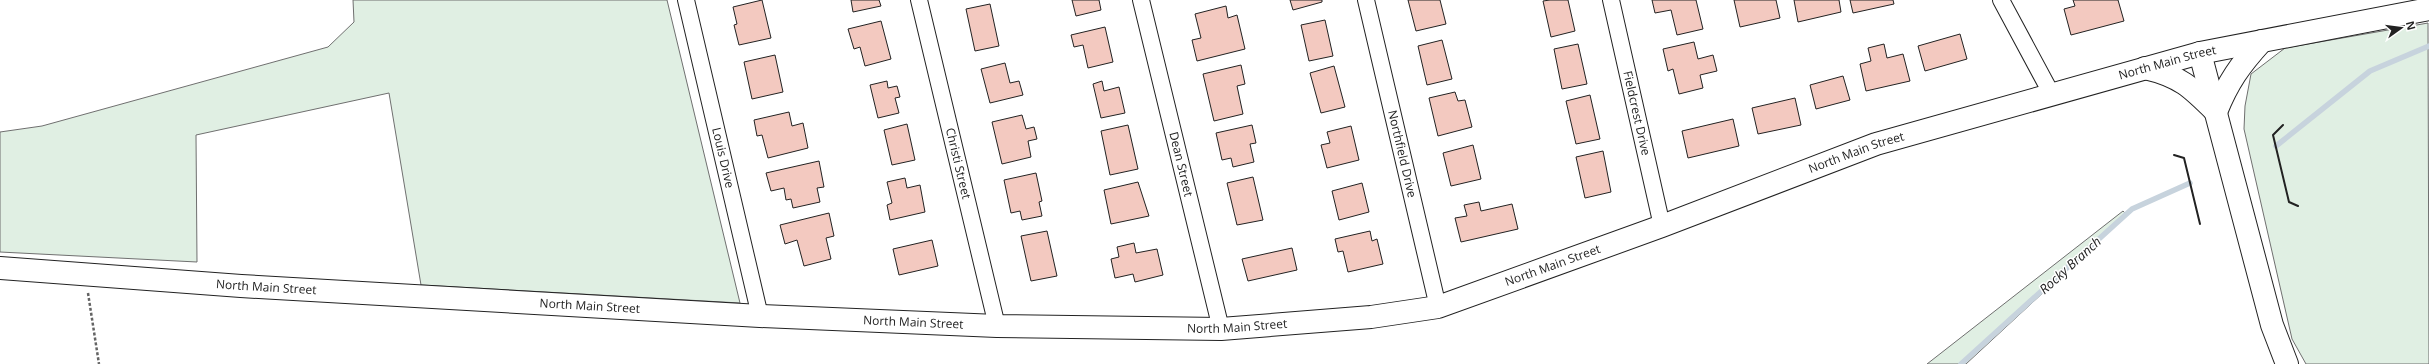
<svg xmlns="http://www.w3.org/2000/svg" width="2429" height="364" viewBox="0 0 2429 364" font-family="'Open Sans',sans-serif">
	<rect width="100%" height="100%" fill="#fff"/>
	<path fill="#e0efe3" stroke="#6f6f6f" d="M353 0H667L740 303 421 285 389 93 196 135 197 262 0 252V132L42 126 328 47 354 22Z
		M2428 23 2429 364H2306L2292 339 2244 129 2245 106 2251 74 2285 48Z
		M2123 211 2127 215 1966 364H1927Z"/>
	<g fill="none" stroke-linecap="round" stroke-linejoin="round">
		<path stroke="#c7d3dd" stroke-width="5.5" d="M2276 146 2370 71 2429 46
			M1961 364 2132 209 2190 183"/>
	</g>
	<path fill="#f3c9c0" stroke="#222" d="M762 0 771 38 739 45 734 25 737 24 733 7Z
		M851 0H879L881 6 853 12Z
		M1072 0H1099L1101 10 1076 16Z
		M1290 0H1322V2L1293 10Z
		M1408 0H1440L1446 24 1416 31Z
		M1550 0H1568L1575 31 1551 37 1543 1Z
		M1652 0H1696L1703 29 1677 35 1671 10 1655 13Z
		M1734 0H1776L1780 18 1740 27Z
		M1794 0H1839L1841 12 1798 22Z
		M1850 0H1893L1894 4 1853 13Z
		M2073 0H2118L2124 21 2071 35 2064 9 2075 6Z
		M990 4 999 46 975 51 966 9Z
		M1226 6 1228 18 1237 15 1245 49 1197 61 1192 40 1201 38 1195 14Z
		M1325 20 1333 56 1309 61 1301 25Z
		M881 21 891 59 865 66 860 47 854 49 848 29Z
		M1105 27 1113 62 1088 68 1083 45 1074 47 1071 35Z
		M1960 34 1967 59 1925 71 1918 46Z
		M1442 40 1452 79 1427 85 1418 46Z
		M1694 42 1698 59 1713 55 1717 71 1700 75 1703 88 1679 94 1673 69 1668 71 1663 49Z
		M1578 44 1587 84 1562 89 1554 49Z
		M1884 44 1887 58 1903 54 1910 81 1866 91 1860 64 1871 61 1868 48Z
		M775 55 783 92 752 99 744 62Z
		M1005 63 1010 83 1019 81 1023 95 990 103 981 69Z
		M1241 65 1245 84 1237 86 1243 114 1214 121 1203 74Z
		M1334 66 1345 107 1321 113 1310 73Z
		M1843 76 1850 100 1816 109 1810 85Z
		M887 81 888 88 897 86 900 97 895 98 899 113 878 118 870 85Z
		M1102 81 1104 91 1119 87 1125 113 1101 118 1093 84Z
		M1455 92 1458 101 1465 100 1472 127 1438 136 1429 98Z
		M1590 95 1600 139 1576 144 1566 101Z
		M1795 98 1801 125 1758 134 1752 108Z
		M789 112 792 126 803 123 808 148 768 158 762 135 757 136 754 120Z
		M1022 115 1026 129 1034 127 1037 139 1028 141 1031 157 1002 164 992 122Z
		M1733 119 1739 146 1688 158 1682 131Z
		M907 124 915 160 892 165 884 130Z
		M1128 125 1138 169 1110 175 1101 131Z
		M1252 125 1256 143 1250 144 1254 162 1233 167 1231 158 1222 160 1216 133Z
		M1351 126 1359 160 1327 168 1321 145 1330 143 1327 132Z
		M1473 145 1481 179 1451 186 1443 153Z
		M1603 151 1611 192 1585 198 1576 157Z
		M819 161 824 187 817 188 820 202 793 208 791 199 786 200 784 188 771 191 766 173Z
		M1036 173 1042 201 1039 202 1042 216 1022 220 1020 211 1011 213 1004 180Z
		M1253 177 1263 220 1237 225 1227 183Z
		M905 178 907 188 920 185 925 212 890 220 887 205 892 203 887 182Z
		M1138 182 1149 216 1111 224 1104 190Z
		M1362 183 1369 212 1339 220 1332 191Z
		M1479 202 1481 211 1512 204 1518 229 1461 242 1455 218 1467 216 1464 205Z
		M829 213 834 236 826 238 831 259 804 266 797 240 785 244 780 225Z
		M1047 231 1057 276 1031 281 1021 236Z
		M1370 231 1372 241 1377 239 1383 264 1348 272 1343 251 1338 252 1335 239Z
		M932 240 938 266 899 275 893 249Z
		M1134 243 1136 253 1157 249 1163 275 1135 282 1133 274 1115 278 1111 259 1119 257 1117 247Z
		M1292 248 1297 270 1248 281 1242 259Z"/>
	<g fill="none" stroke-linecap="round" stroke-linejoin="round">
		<defs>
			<g id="street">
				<path id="s1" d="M686 0 760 316"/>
				<path id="s2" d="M919 0 997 326"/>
				<path id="s3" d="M1141 0 1221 329"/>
				<path id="s4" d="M1366 0 1438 307"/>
				<path id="s5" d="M1611 0 1662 226"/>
				<path d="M2001 0 2051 93"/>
			</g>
			<g id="secondary">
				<path d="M2200 53 2272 325 2287 364"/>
				<path d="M2145 68C2180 76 2191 87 2216 112 2228 82 2240 65 2262 41"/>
				<path id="s6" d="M0 268 241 286 760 316 997 326 1221 329 1371 317 1438 307 1662 226 1876 144 2200 53 2429 9"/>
			</g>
		</defs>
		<use href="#street" stroke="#222" stroke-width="18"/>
		<use href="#secondary" stroke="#222" stroke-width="24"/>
		<path stroke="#646464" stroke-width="2.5" stroke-dasharray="3 2" stroke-linecap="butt" d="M88 293 99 364"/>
		<use href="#street" stroke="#fff" stroke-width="16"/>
		<use href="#secondary" stroke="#fff" stroke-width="22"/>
		<path stroke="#222" stroke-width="2" d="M2283 125 2273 135 2289 202 2298 206
			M2174 155 2184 158 2200 224"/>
	</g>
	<g text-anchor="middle" stroke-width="3" stroke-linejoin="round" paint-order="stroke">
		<g font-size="12" fill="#222" stroke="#fff">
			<text dy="4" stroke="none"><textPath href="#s6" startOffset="2211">North Main Street</textPath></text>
			<text dy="4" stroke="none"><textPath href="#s5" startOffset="116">Fieldcrest Drive</textPath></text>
			<text dy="4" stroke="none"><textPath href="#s4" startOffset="158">Northfield Drive</textPath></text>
			<text dy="4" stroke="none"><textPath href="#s6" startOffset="1887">North Main Street</textPath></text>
			<text dy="4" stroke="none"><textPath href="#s1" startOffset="162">Louis Drive</textPath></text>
			<text dy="4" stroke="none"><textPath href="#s2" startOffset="168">Christi Street</textPath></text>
			<text dy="4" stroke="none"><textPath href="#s3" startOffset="169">Dean Street</textPath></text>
			<text dy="4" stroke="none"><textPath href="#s6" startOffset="1563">North Main Street</textPath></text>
			<text dy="4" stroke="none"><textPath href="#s6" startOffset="267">North Main Street</textPath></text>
			<text dy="4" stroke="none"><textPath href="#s6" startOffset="591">North Main Street</textPath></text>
			<text dy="4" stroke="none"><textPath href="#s6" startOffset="915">North Main Street</textPath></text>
			<text dy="4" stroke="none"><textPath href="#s6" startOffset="1239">North Main Street</textPath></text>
		</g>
		<g font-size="13" font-style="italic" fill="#222" stroke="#fff">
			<text transform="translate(2070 265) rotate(-42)" y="5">Rocky Branch</text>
		</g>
	</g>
	<g transform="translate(2401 28) rotate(76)" stroke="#ffffff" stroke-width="3" paint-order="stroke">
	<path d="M0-3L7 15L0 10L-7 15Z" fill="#222222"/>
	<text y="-6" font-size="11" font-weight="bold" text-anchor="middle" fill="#222222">N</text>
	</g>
</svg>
